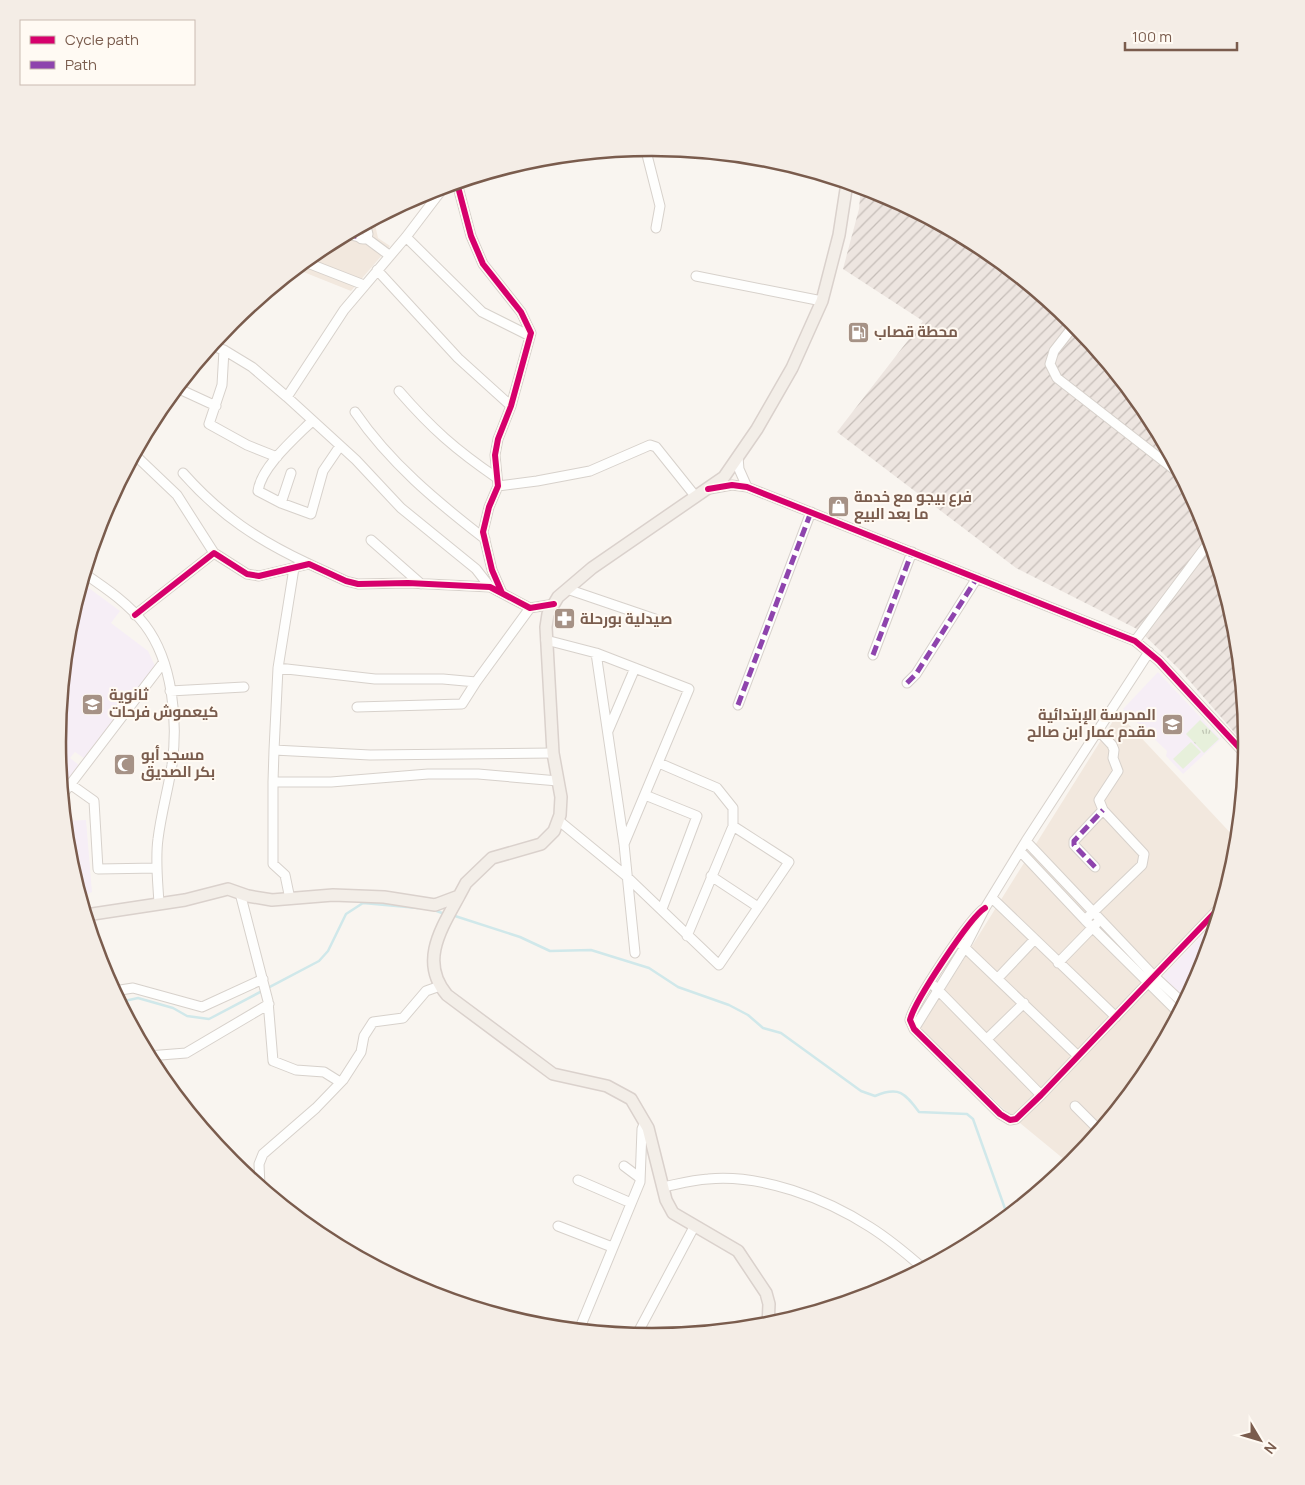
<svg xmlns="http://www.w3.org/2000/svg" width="1305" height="1485" viewBox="0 0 1305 1485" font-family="Manrope,Cairo,sans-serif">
	<defs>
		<pattern id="industrial-furrows" width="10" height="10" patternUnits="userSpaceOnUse" patternTransform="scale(1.25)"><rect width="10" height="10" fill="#ede5e0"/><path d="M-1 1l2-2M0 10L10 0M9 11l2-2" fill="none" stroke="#c5bdb8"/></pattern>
		<pattern id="grass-tufts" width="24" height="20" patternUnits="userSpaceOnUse" patternTransform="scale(1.25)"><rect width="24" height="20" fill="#e7f0db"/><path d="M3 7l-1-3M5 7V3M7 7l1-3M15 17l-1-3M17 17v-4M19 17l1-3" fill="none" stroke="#c0c6b4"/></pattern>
	</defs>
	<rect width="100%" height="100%" fill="#f9f5f0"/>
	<path fill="#f2e8de" d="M374 220 378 238 390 246 351 291 296 269 322 248Z
		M1118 713 1238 841 1236 859 1219 913 1147 989 1177 1017 1147 1073 1071 1165 1009 1114 920 1029Z"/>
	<path fill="url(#industrial-furrows)" d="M861 187 880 193 983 248 1073 322 1147 412 1202 515 1236 627 1247 747 1180 670 1139 630 1016 568 837 432 923 321 843 269 859 209Z"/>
	<path fill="#f6eef6" d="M82 583 120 611 111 623 148 651 155 666 84 758 75 752 70 758 79 765 62 787 58 742 69 626Z
		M1158 672 1221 739 1183 774 1166 756 1167 751 1123 709Z
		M86 820 92 892 81 897 69 858 65 821Z
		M1217 920 1202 970 1185 1002 1162 981 1164 975Z"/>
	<path fill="url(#grass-tufts)" d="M1200 720 1219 739 1204 753 1186 734Z"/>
	<path fill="#e7f0db" d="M1191 742 1201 752 1183 769 1173 759Z"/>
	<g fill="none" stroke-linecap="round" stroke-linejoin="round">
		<path stroke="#d0e8ea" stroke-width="2.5" d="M434 910 442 913
			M455 916 520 937 550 951 591 950 649 968 678 987 729 1005 748 1015 763 1028 781 1033 861 1091 875 1096C899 1086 905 1093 919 1112L967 1114 973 1119 1008 1217
			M120 1002 138 998 173 1008 187 1016 209 1019 319 961 328 951 346 914 363 903 418 908"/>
		<defs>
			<path id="minor" d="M646 151 660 206 656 228
				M603 152 684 151
				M457 183 471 236 483 264 521 312 531 333 511 406 498 439 495 455 498 486 489 507 483 532 492 570 502 593
				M358 234a5 5 0 1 1 10 0a5 5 0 1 1-10 0Z
				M347 234 359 237
				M406 237 482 312 530 336
				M366 238 389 255
				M305 262 364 285
				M377 270 458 358 511 406
				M696 276 822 301
				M1075 324 1054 351 1050 364 1057 378 1180 474
				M212 346 224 350 252 367 287 397 356 460 401 508 476 569 490 587
				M224 350 222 385 209 424 247 445 277 457
				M177 388 216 406
				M399 391C432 429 456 450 497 478
				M287 397 344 310 406 237 444 187
				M355 412C390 463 436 501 485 539
				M312 421C295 438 261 467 258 491L281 503 311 514 323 471 340 446
				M135 455 177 495 214 553
				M738 457 739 469 747 487
				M183 473C221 516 258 540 309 564
				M498 486 537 481 590 471 650 445 656 447 696 497
				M710 489 732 485 747 487 1135 641 1159 661 1246 755
				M281 503 291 473
				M371 540 421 584
				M85 574C107 589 129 604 145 625 173 662 178 721 172 765 168 790 161 814 158 839 155 860 158 883 159 904
				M567 589 655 619
				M135 615 214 553 247 574 259 576 309 564 346 581 358 584 408 583 490 587 530 608 554 604
				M546 640 596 653 689 689 624 844
				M1135 641 1210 541
				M596 653 624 844 635 953
				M873 655 912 552
				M278 668 375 679H443L476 682 530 608
				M907 683 916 674 977 578
				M170 691 244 687
				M738 705 811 512
				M357 707 462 704 476 682
				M608 731 635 668
				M274 750 278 668 294 568
				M659 763 717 788 733 808V826L687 936
				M273 782 274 750 370 755 553 753
				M70 784 94 801 98 869 157 868
				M63 794 163 663
				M645 795 697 816 662 909
				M558 820 625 875 719 965 789 862 733 826
				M1026 841 1154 976 1184 1004
				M1020 851 1085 920 1179 1013
				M1095 867 1074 845V841L1103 810
				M711 876 758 907
				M240 893 268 1001 273 1061 296 1070 324 1072 340 1082
				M992 898 1116 1017
				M290 899 285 875 273 864V782H331L428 774H478L558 781
				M985 908C970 917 914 1002 910 1020L914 1029 1000 1114 1010 1120 1016 1119 1041 1095 1222 905
				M1085 920 1142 865 1144 854 1103 810 1099 800 1118 771 1113 758 1114 750 1112 745 1099 731
				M961 944 1078 1056
				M1058 963 1096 924
				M998 978 1034 940
				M934 986 1041 1095
				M114 991 133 988 202 1007 263 979
				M914 1029 965 947 985 908 1026 841 1149 652
				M987 1039 1024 1003
				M148 1056 186 1053 269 1004
				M1075 1106 1100 1131
				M624 1166 640 1178
				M578 1180 631 1203
				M260 1186 259 1164 263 1154 316 1108 343 1080 361 1052 364 1036 373 1022 403 1018 426 991 440 986
				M663 1187C678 1184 692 1180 708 1179 762 1174 825 1198 870 1227 889 1239 907 1254 924 1269
				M558 1226 612 1247
				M579 1330 640 1182 642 1129 645 1122
				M636 1336 694 1227"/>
			<path id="major" d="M459 896C441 929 419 962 447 995L553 1074 607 1086 631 1099 648 1128 666 1200 673 1213 738 1251 766 1293 769 1304 768 1326
				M86 915 185 900 228 889 248 896 272 900 333 895 384 897 435 905 459 896 466 883 492 858 541 844 554 831 560 815 561 797 553 753 546 627 548 614 558 597 592 568 724 477 757 429 792 368 822 301 839 235 847 183
				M650 1337 674 1335"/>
		</defs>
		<use href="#minor" stroke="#d7d1cb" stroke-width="11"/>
		<use href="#major" stroke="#dad1cc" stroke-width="14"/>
		<use href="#minor" stroke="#fefefd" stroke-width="9"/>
		<use href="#major" stroke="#f3eee8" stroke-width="11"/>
		<path stroke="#8e44ad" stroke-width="5" stroke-dasharray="10 5" stroke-linecap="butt" d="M362 226 363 229
			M347 234 359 237
			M873 655 912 552
			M907 683 916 674 977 578
			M738 705 811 512
			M1095 867 1074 845V841L1103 810"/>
		<defs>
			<path id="cycleway" d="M457 183 471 236 483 264 521 312 531 333 511 406 498 439 495 455 498 486 489 507 483 532 492 570 502 593
				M708 489 732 485 747 487 1135 641 1159 661 1246 755
				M135 615 214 553 247 574 259 576 309 564 346 581 358 584 408 583 490 587 530 608 554 604
				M985 908C970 917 914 1002 910 1020L914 1029 1000 1114 1010 1120 1016 1119 1041 1095 1222 905"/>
		</defs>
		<use href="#cycleway" stroke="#fffaf3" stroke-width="9"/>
		<use href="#cycleway" stroke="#d6006c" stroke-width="6"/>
	</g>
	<defs>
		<symbol id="fuel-square" viewBox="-11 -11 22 22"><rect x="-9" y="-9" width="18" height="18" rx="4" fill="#a69286" stroke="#fffaf3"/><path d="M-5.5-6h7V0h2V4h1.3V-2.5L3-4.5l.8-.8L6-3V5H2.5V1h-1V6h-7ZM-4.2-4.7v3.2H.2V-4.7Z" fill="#fff"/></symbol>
		<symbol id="shop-square" viewBox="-11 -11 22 22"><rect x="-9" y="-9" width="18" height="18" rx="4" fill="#a69286" stroke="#fffaf3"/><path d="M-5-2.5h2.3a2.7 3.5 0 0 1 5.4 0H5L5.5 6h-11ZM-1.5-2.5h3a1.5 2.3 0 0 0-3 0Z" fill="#fff"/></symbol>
		<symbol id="pharmacy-square" viewBox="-11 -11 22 22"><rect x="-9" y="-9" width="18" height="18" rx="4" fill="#a69286" stroke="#fffaf3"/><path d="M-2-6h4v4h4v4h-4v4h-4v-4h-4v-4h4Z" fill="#fff"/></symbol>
		<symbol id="school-square" viewBox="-11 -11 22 22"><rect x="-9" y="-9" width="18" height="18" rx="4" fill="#a69286" stroke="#fffaf3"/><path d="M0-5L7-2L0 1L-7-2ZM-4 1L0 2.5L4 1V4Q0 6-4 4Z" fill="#fff"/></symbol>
		<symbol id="mosque-square" viewBox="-11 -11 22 22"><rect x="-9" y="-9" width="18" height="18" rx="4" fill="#a69286" stroke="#fffaf3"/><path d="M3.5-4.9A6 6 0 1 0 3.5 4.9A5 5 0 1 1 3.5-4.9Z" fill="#fff"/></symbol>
	</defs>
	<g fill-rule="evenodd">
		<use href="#fuel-square" x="846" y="320" width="25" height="25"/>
		<use href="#shop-square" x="826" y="494" width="25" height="25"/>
		<use href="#pharmacy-square" x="552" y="606" width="25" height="25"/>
		<use href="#school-square" x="80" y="692" width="25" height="25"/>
		<use href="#school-square" x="1160" y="712" width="25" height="25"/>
		<use href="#mosque-square" x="112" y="752" width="25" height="25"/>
	</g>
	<g text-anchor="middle" stroke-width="4" stroke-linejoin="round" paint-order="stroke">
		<g font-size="15" font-weight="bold" fill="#7a5c4d" stroke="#fffaf3" text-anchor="start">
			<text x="874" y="337">محطة قصاب</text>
			<text x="854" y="502">فرع بيجو مع خدمة<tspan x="854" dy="17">ما بعد البيع</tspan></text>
			<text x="580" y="624">صيدلية بورحلة</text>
			<text x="109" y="700">ثانوية<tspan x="109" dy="17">كيعموش فرحات</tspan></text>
			<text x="1156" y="720" text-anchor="end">المدرسة الإبتدائية<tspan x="1156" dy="17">مقدم عمار ابن صالح</tspan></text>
			<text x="141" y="760">مسجد أبو<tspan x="141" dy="17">بكر الصديق</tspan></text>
		</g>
	</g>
	<path d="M0 0H1305V1485H0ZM66 742a586 586 0 1 1 1172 0a586 586 0 1 1-1172 0Z" fill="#f4ede6" fill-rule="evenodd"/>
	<path fill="none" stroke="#7a5c4d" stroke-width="2.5" d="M66 742a586 586 0 1 1 1172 0a586 586 0 1 1-1172 0Z"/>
	<rect x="20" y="20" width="175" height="65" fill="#fffaf3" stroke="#cabbb1"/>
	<rect x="30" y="36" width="25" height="8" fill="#d6006c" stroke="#cabbb1"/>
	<text x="65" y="45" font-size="15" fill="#7a5c4d">Cycle path</text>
	<rect x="30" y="61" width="25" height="8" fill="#8e44ad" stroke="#cabbb1"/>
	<text x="65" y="70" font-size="15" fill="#7a5c4d">Path</text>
	<g transform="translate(1260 1440) rotate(128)" stroke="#fffaf3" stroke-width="4" paint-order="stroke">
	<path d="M0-4L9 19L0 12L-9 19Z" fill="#7a5c4d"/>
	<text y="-8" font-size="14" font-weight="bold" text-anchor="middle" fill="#7a5c4d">N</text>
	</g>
	<path d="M1125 42v8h112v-8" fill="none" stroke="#7a5c4d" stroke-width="2.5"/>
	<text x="1132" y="42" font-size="15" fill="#7a5c4d" stroke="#fffaf3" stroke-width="4" paint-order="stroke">100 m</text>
</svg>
